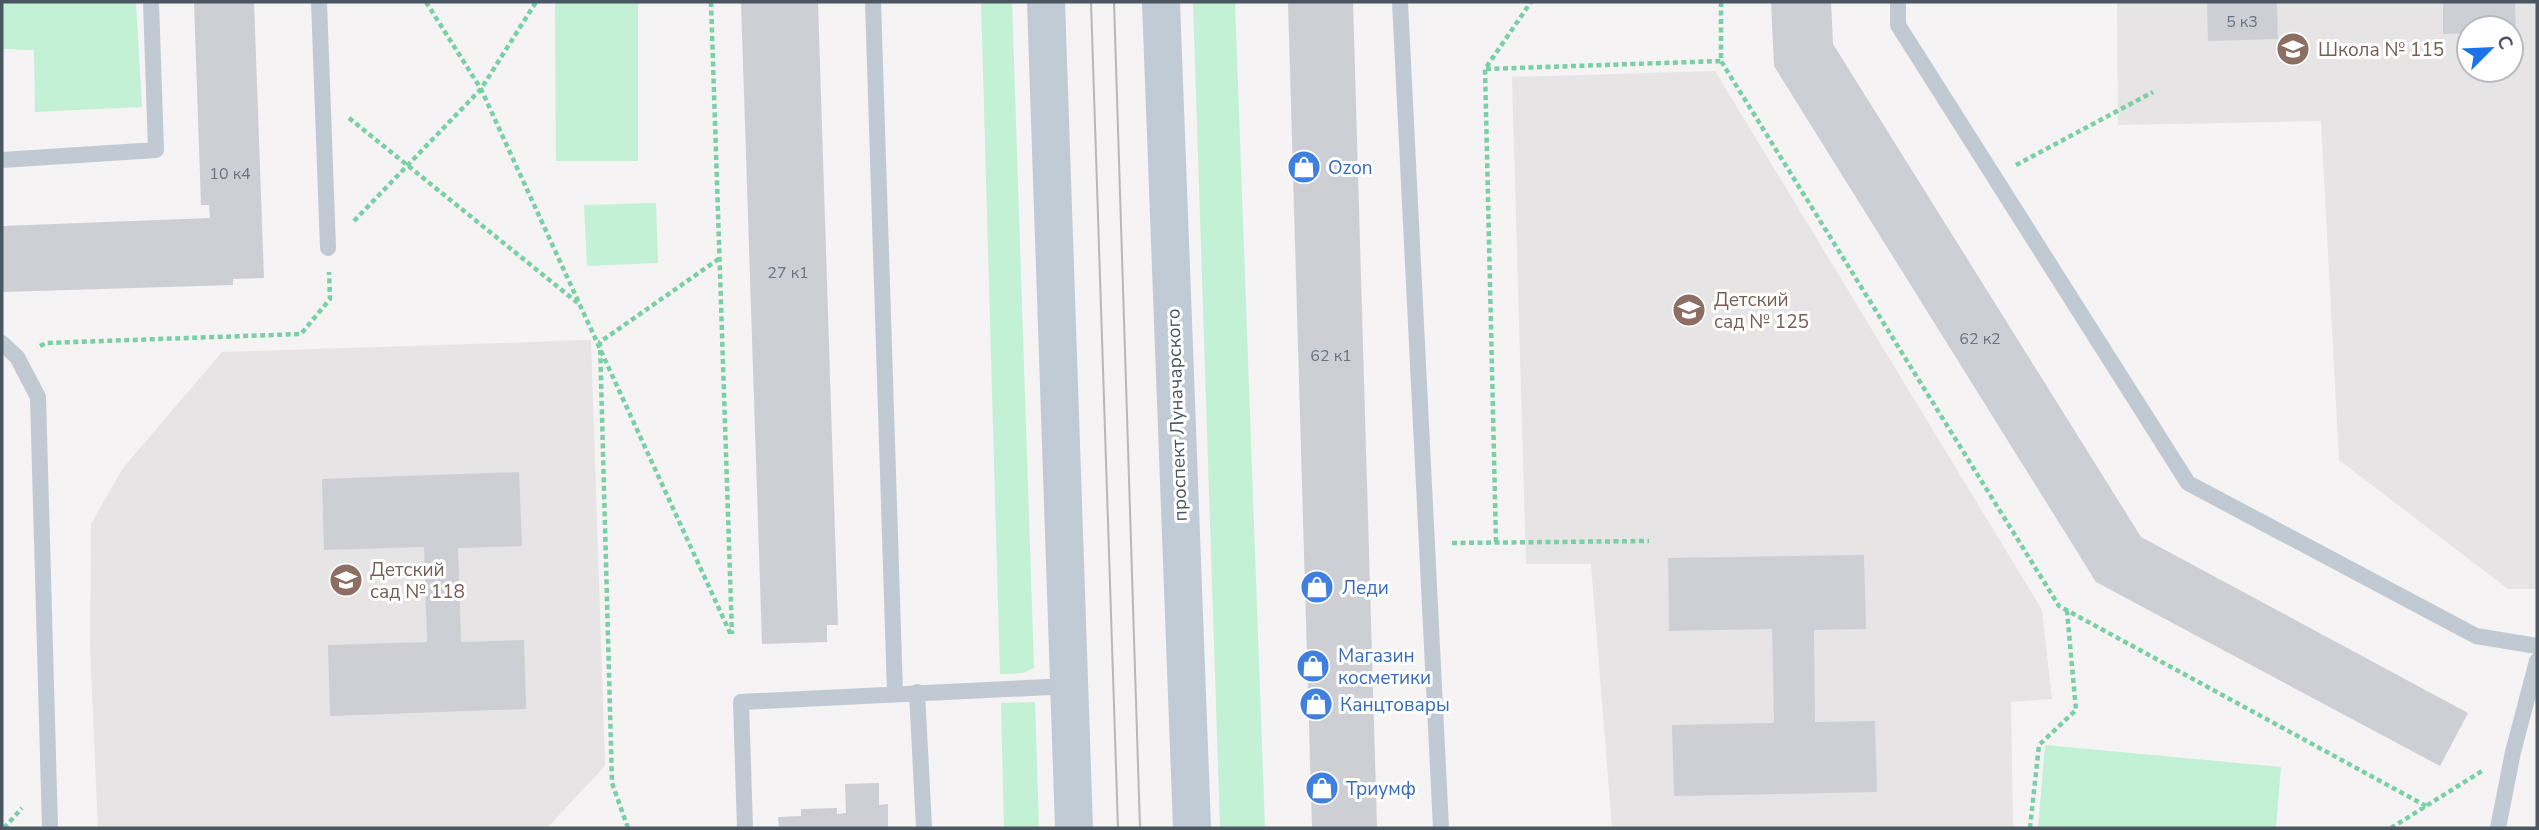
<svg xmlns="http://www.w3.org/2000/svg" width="2539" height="830" viewBox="0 0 2539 830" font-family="'Nunito Sans',sans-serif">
	<rect width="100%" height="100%" fill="#f5f3f3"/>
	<path fill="#e6e4e5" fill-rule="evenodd" d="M2117 2H2537V589H2508L2339 460 2321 121 2118 125ZM2469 28H2511V70H2469Z
		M1715 71 2042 610 2052 699 2011 702 2013 828H1612L1591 564H1526L1512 77Z
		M591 340 605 766 547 828H98L90 647 91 524 123 468 222 352Z"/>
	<path fill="#c3f1d5" d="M2 2H136L142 107 35 112 34 50 2 49Z
		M981 2H1012L1034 668 1023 673 1000 674Z
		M1193 2H1235L1265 828H1220Z
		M555 3H638V161H556Z
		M656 203 658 263 587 266 584 205Z
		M1035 702 1039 828H1004L1001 703Z
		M2045 745 2281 767 2276 828H2038Z"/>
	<path fill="#cdcfd5" d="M194 2H254L264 278 233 279V285L2 292V226L210 218 209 205H201Z
		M741 2H818L838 625H827V642L762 644Z
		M1288 2H1353L1377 828H1312Z
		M1771 2H1831L1833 44 2141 537 2468 713 2440 766 2096 582 1774 66Z
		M2207 2H2277L2278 39 2208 41Z
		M2443 2H2515L2516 32H2511V28H2469V33L2443 34Z
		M519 472 522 546 458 548 461 642 524 640 526 709 330 716 328 645 427 642 424 547 324 550 322 479Z
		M1864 555 1866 629 1814 630 1815 722 1875 721 1877 792 1674 796 1672 725 1774 723 1772 629 1669 631 1668 558Z
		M879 783V805L888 804V828H779L778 817 801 816V809L837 808V814L846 813 845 784Z"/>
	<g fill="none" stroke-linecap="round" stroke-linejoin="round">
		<path stroke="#7ad0a6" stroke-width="4.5" stroke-dasharray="5 3.5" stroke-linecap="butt" d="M426 2 481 89 732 637
			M711 2 732 634
			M1721 2V61L2059 606 2426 806
			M1486 69 1721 61
			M349 118 579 304
			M2016 165 2153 92
			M354 221 481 89 536 2
			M40 346 46 343 301 334 330 299 329 272
			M1496 542 1485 69 1531 2
			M1452 543 1649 541
			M4 828 22 808
			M628 828 612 783 600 342 720 258
			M2030 828 2039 745 2076 710 2067 611
			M2391 828 2482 771"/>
		<path stroke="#c1cad2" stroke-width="16" d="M319 2 328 248
			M873 2 895 693
			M1400 2 1441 828
			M1898 2V25L2188 483 2476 636 2537 646
			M2 160 156 150 151 2
			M2 343 17 357 38 397 50 828
			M917 692 924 828
			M745 828 741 702 1070 686
			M2498 828 2513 752 2537 661"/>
		<path stroke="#c1cbd6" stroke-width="38" d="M1046 2 1074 828
			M1161 2 1192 828"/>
		<path stroke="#b5b8bd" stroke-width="2" d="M1091 2 1118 828
			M1114 2 1140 828"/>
	</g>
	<defs>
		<symbol id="school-disc" viewBox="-11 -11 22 22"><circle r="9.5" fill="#8d6e63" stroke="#fff"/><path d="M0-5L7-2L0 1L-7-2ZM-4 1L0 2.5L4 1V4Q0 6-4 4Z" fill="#fff"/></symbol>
		<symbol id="shop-disc" viewBox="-11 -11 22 22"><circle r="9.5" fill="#3f7fe0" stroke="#fff"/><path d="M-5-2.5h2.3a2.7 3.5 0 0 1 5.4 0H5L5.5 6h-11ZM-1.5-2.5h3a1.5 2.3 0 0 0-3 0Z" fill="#fff"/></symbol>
	</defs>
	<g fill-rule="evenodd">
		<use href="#school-disc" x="2274" y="30" width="38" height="38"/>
		<use href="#shop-disc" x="1285" y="148" width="38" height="38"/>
		<use href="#school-disc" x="1670" y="291" width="38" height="38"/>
		<use href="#school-disc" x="327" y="561" width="38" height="38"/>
		<use href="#shop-disc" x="1298" y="568" width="38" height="38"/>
		<use href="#shop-disc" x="1294" y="647" width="38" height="38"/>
		<use href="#shop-disc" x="1297" y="685" width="38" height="38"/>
		<use href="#shop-disc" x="1303" y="769" width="38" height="38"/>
	</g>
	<g text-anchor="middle" stroke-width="6" stroke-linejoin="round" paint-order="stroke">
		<g font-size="16" fill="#6b747e">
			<text x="2242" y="27">5 к3</text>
			<text x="230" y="179">10 к4</text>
			<text x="788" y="278">27 к1</text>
			<text x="1980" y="344">62 к2</text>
			<text x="1331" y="361">62 к1</text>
		</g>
		<g font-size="19" fill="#785e54" stroke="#fff" text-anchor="start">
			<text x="2318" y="56">Школа № 115</text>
			<text x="1714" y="306">Детский<tspan x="1714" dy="22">сад № 125</tspan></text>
			<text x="370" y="576">Детский<tspan x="370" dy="22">сад № 118</tspan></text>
		</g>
		<g font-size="19" fill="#366cbe" stroke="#fff" text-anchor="start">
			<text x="1328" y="174">Ozon</text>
			<text x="1342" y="594">Леди</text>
			<text x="1338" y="662">Магазин<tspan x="1338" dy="22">косметики</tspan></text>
			<text x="1340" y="711">Канцтовары</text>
			<text x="1346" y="795">Триумф</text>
		</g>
		<g font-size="19" fill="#4a5661" stroke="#fff">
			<text transform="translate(1176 415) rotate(-92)" y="7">проспект Луначарского</text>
		</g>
	</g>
	<rect width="2539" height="830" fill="none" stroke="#4a5661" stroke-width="7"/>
	<g transform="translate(2490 49) rotate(66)"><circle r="33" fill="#ffffff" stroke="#b7bbc0" stroke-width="2"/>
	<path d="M0-5L12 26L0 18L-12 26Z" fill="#1a73e8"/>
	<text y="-10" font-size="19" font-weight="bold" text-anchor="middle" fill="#4a5661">С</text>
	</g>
</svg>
